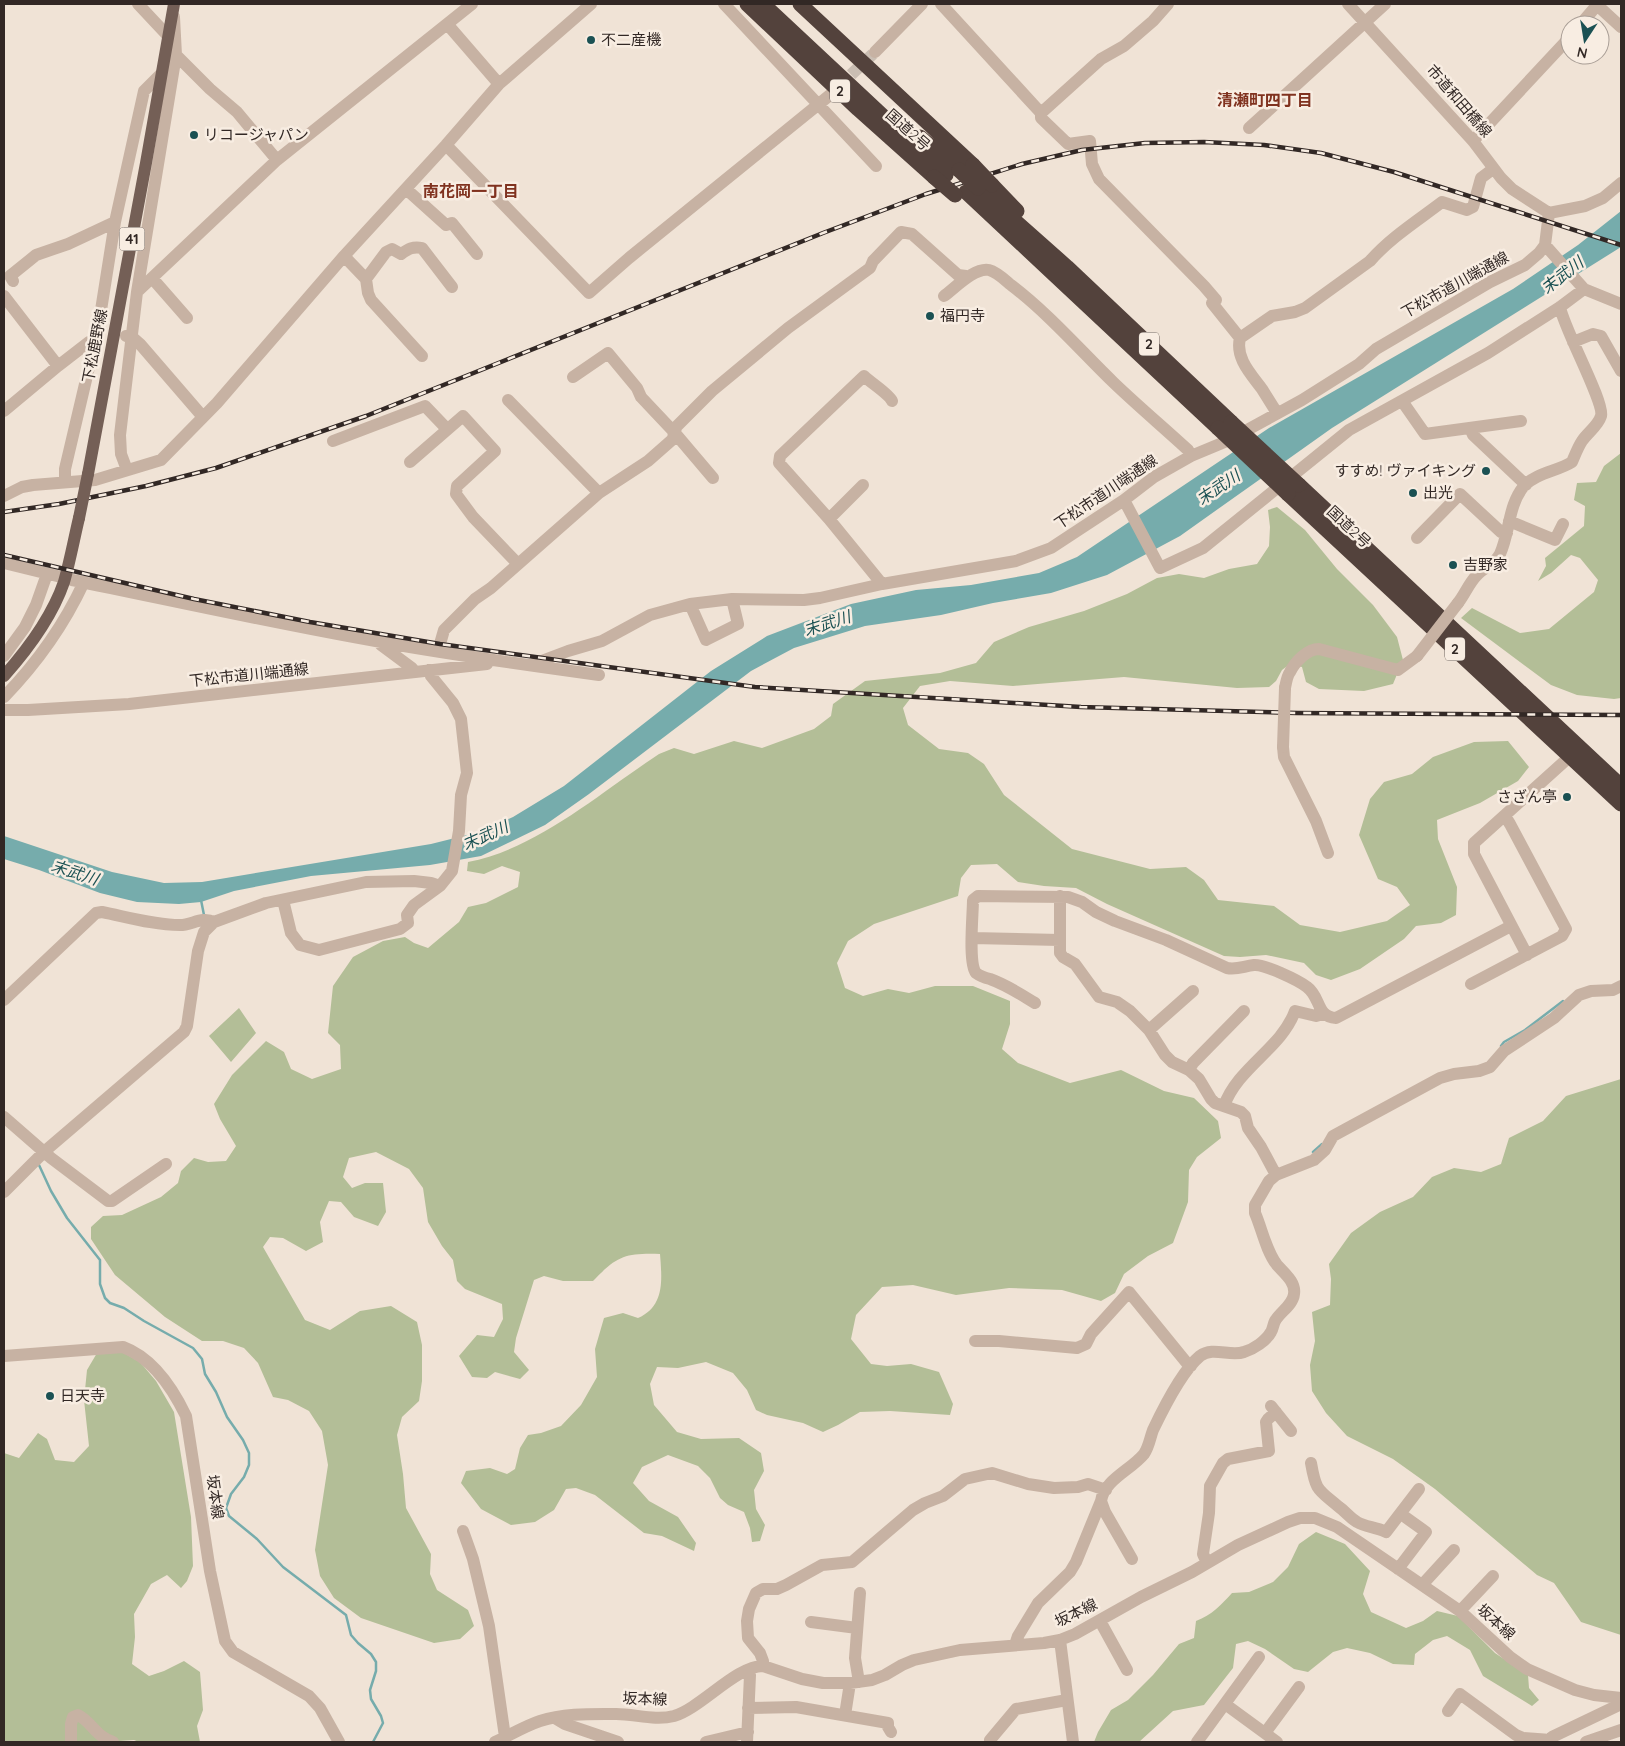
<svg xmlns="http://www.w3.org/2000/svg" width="1625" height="1746" viewBox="0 0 1625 1746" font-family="Quicksand,'Noto Sans JP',sans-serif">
	<rect width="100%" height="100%" fill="#f0e3d6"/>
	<path fill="#b3be97" d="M1621 453V698L1614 699 1577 695 1551 685 1461 618 1472 608 1520 633 1549 629 1594 592 1598 580 1580 558 1571 555 1551 573 1538 581 1546 566 1545 558 1584 526 1585 506 1574 500 1577 483 1596 482 1604 466Z
		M1277 507 1305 530 1337 569 1373 605 1397 637 1403 660 1393 684 1364 691 1319 689 1306 682 1302 667 1290 664 1282 670 1276 681 1269 687 1237 688 1124 677 1013 686 950 681 920 686 903 708 908 725 939 749 968 753 984 764 1004 795 1072 849 1150 869 1186 867 1204 880 1218 900 1274 906 1300 925 1340 932 1387 921 1410 905 1397 887 1378 879 1359 835 1370 799 1384 782 1412 774 1433 757 1474 742 1508 741 1529 767 1518 781 1480 803 1437 820 1438 839 1457 887 1456 915 1441 923 1416 926 1404 939 1360 969 1331 980 1316 975 1304 963 1266 955 1240 957 1224 956 1107 904 1076 888 1044 886 1018 882 997 864 971 865 961 878 958 896 874 924 848 941 837 963 845 988 863 996 888 989 909 993 935 986H973L1010 1001V1024L1002 1049 1018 1063 1070 1083 1121 1070 1164 1091 1194 1098 1218 1121 1221 1138 1197 1157 1189 1170 1188 1202 1173 1243 1148 1256 1124 1274 1115 1293 1101 1301 1062 1290 1009 1288 956 1295 913 1285 882 1287 856 1315 851 1339 871 1364 887 1366 911 1364 939 1372 953 1404 950 1415 890 1411 860 1412 838 1425 823 1432 803 1423 767 1415 756 1410 747 1390 733 1373 706 1362 678 1368 657 1367 650 1384 654 1405 677 1432 701 1439 739 1438 761 1453 764 1471 754 1490 756 1509 765 1525 760 1541 752 1542 750 1528 744 1512 728 1505 720 1498 710 1478 698 1466 668 1455 642 1467 633 1483 649 1501 678 1517 696 1543 694 1551 662 1536 644 1533 595 1495 576 1488 566 1489 554 1510 535 1522 511 1525 481 1509 461 1483 466 1471 490 1468 507 1474 515 1469 520 1448 528 1435 541 1433 561 1426 581 1405 597 1377 595 1349 604 1318 623 1313 638 1318C665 1306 662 1280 660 1254 625 1253 617 1256 593 1281H563L544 1276 534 1280 516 1338 514 1352 529 1370 520 1379 495 1372 487 1378 472 1377 459 1356 477 1335 494 1337 503 1319 502 1304 465 1289 457 1281 453 1260 442 1246 428 1222 423 1188 409 1169 376 1152 349 1158 343 1177 352 1188 365 1183H383L386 1212 378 1226 354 1217 341 1202 329 1201 320 1222 323 1242 306 1251 283 1238 270 1237 263 1247 305 1320 330 1330 360 1311 391 1306 417 1322 422 1345V1381L419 1401 402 1417 397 1435 403 1474 406 1508 431 1554 430 1574 437 1590 468 1610 474 1626 460 1639 434 1643 361 1618 334 1598 320 1576 315 1550 328 1465 322 1431 309 1411 288 1400 273 1397 258 1363 244 1348 223 1341H202L165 1317 115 1275 91 1239V1227L103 1216 122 1215 161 1197 178 1183 181 1171 194 1158 208 1162 226 1161 236 1146 220 1119 214 1104 232 1075 266 1041 284 1052 291 1069 312 1079 341 1069 340 1045 328 1033 333 986 353 957 383 941 405 937 414 943 428 948 459 922 468 907 486 903 518 887 520 872 502 866 484 874 467 871 468 862C537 849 601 792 659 754L674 748 694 754 734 741 762 748 814 729 831 716 833 704 865 681 940 673 976 663 994 642 1029 627 1084 611 1127 594 1157 578 1179 574 1204 578 1229 569 1257 564 1269 546 1270 527 1268 510Z
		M239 1008 256 1033 231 1062 209 1036Z
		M1621 1079V1635L1581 1622 1554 1583 1537 1575 1435 1489 1393 1459 1347 1436 1326 1413 1312 1391 1310 1365 1315 1341 1312 1312 1330 1305 1331 1279 1329 1264 1351 1233 1380 1212 1413 1197 1432 1177 1454 1168 1481 1172 1501 1164 1509 1138 1543 1121 1566 1096Z
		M97 1353H124L140 1362 156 1381 174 1412 191 1517 193 1566 187 1581 181 1588 167 1575 151 1584 134 1614 135 1637 132 1664 149 1676 164 1671 184 1661 200 1672 203 1710 197 1726 200 1742H139L134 1740 104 1742H4V1698L5 1692 4 1685V1453L19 1458 38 1433 47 1439 55 1460 74 1462 89 1446 84 1400 87 1370Z
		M1316 1532 1345 1544 1370 1571 1363 1594 1371 1612 1406 1628 1423 1621 1437 1611 1458 1616 1495 1653 1528 1675 1529 1688 1539 1700 1532 1706 1483 1676 1470 1650 1447 1636 1433 1640 1415 1654 1414 1665 1393 1664 1370 1653 1347 1648 1333 1652 1308 1672 1294 1669 1265 1649 1248 1641 1236 1644 1233 1668 1204 1705 1173 1711 1139 1742H1094L1098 1732 1111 1710 1128 1700 1153 1675 1179 1644 1194 1638 1196 1621C1212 1615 1221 1605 1232 1593L1249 1592 1273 1582 1288 1567 1299 1544Z"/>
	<path fill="#76acac" d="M1621 211V247L1332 428 1180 536 1107 575 1051 593 993 603 941 615 865 626 794 648 751 671 589 794 545 825 481 856 430 865 311 876 234 891 201 902 179 904 137 902 100 893 39 870 4 859V836L112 872 164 883 202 882 431 844 479 832 513 817 564 786 711 671 767 636 851 604 916 590 971 585 1039 573 1077 557 1269 428 1513 289 1578 245Z"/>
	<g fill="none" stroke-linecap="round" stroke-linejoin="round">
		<path stroke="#76acac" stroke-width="2.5" d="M201 900 204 915
			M1501 1046 1504 1042 1525 1030 1563 1001
			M1313 1152 1322 1144
			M39 1165 51 1191 67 1218 100 1260V1284L105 1298 110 1303 124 1308 144 1321 193 1348 202 1359 205 1374 216 1392 227 1417 243 1440 249 1453V1465L244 1477 231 1494 226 1508 229 1516 257 1539 283 1567 346 1615 351 1635 358 1643 371 1654 376 1662V1671L370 1690 371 1699 381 1716 383 1723 373 1742"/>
		<path stroke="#cabeb3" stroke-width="12" stroke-dasharray="12 6" stroke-linecap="butt" d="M838 87 875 52"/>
		<path stroke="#c7b2a3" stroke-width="12" d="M138 4 168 36
			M724 4 876 166
			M941 4 1041 113V118L1068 144 1090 141 1092 164 1099 179 1204 286 1216 300 1212 303 1240 338
			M1348 4 1473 141 1501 178 1512 189 1549 213
			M1597 5 1621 27
			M448 25 499 84
			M1580 25 1598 4
			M875 52 922 4
			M176 55 210 89 237 112 277 160
			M1041 113 1101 59 1124 46 1153 21 1168 4
			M1249 128 1385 4
			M1473 141 1570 37
			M446 145 589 293 629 258 830 95
			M406 189 446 225 452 223 477 254
			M1545 245 1584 289 1621 304
			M344 256 366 279
			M152 278 187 318
			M13 281 10 276 36 255 68 244 115 222
			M137 292 277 160 472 4
			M4 296 58 366
			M944 296C955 288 975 267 989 270 997 272 1005 280 1011 285 1049 314 1080 350 1114 383 1138 406 1163 427 1188 450L1191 456
			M126 336 132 337 140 344 203 417
			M1573 342 1593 334 1601 336 1621 371
			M422 356 371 300 368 293 366 279 386 252 392 249 401 254C408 249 413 246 422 248L452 287
			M573 377 608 353 637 388 641 397 674 432 713 478
			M508 400 599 493
			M1402 401 1425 434 1521 421
			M4 411 58 366 89 342 95 340
			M1277 413C1272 405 1267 397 1262 389 1251 374 1235 358 1240 338L1272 316 1295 312 1305 308 1370 261C1390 238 1417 221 1442 202L1467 210 1473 207 1481 178 1493 169
			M1470 428 1473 435 1526 485
			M333 441 425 406 447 429
			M410 462 463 416 495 451 457 486 456 494 473 517 518 564
			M127 470 121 454 120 435 137 292 176 55 174 17
			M65 482V469L98 329 115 222 144 91 162 73
			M4 496 22 487 33 485 95 480 161 460 217 403 344 256 446 145 499 84 591 4
			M1124 500 1160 568 1203 548 1349 430 1488 353 1560 307 1584 289
			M829 519 863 485
			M1509 521 1555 540 1563 524
			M1417 538 1460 494 1501 532 1507 533
			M4 563 57 576
			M72 580C175 601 278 624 381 642 453 655 526 665 599 675
			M882 584 829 519 779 463 780 456 864 376C871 383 889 394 892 401
			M1458 603C1465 594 1469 583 1477 575 1485 567 1495 564 1500 554 1510 532 1508 505 1524 486 1536 473 1558 471 1572 462 1575 455 1578 447 1582 441 1588 432 1598 426 1601 416 1605 403 1564 329 1560 307
			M690 604 706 640 738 624 732 599
			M381 642V645L412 668 413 672
			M438 651 444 630 475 599 491 588 599 493 648 461 673 439 674 432 677 426 712 391 788 328 870 268 873 261 901 232 912 234 958 275 966 276
			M4 656 25 627 36 605 47 574
			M531 665 568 651 602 641 650 615 690 604 732 599 804 600 820 598 882 584 1016 561 1051 548 1124 500 1154 477 1191 456 1227 441 1302 400 1359 364 1376 349 1490 282 1525 265 1539 253 1545 245 1549 213 1585 206 1603 198 1621 183
			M1285 688C1286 683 1287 676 1290 672 1295 662 1307 649 1319 649L1398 670 1417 656
			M4 697C37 663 64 625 84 582
			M4 710H28L129 704 487 664
			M1283 747 1284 757 1316 821 1328 853
			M1060 896V953L1063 957 1075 964 1099 997 1117 1002 1130 1011 1149 1030 1165 1055 1172 1062 1189 1070 1199 1079 1211 1099 1215 1103 1241 1112 1245 1116 1248 1128 1261 1147 1276 1175
			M283 900 291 933 300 945 319 950 400 929 408 923 407 915 414 905 440 886
			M972 938 1060 940
			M1527 955 1474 854V843L1576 751
			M1471 984 1562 936 1566 929 1510 824 1505 816
			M4 1000 96 913 102 912C127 917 154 925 180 925 192 925 202 916 214 922
			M1035 1003C1020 994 1007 985 990 979 986 978 980 976 976 973 968 963 973 914 973 900L978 896 1068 897 1082 902 1096 912 1115 921 1166 940 1227 968C1237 970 1244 966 1254 965 1264 964 1298 980 1307 987 1321 997 1316 1017 1336 1018L1511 926
			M1149 1030 1193 991
			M1189 1070 1193 1063 1244 1011
			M1224 1106C1238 1067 1281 1049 1295 1011L1316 1016 1323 1014
			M4 1117 51 1158 108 1201H112L166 1164
			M4 1192 45 1151 184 1032 187 1026 198 951 204 932 214 922 266 903 366 882 414 881 431 883 440 886 452 871 459 831 461 795 467 773 461 719 453 703 431 676 429 670
			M975 1341H999L1077 1348 1086 1344 1091 1334 1129 1292 1186 1362 1191 1366
			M4 1356 123 1347C153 1358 173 1389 186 1416L210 1571 225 1641 233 1652 309 1696 320 1708 339 1742
			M1271 1406 1291 1431
			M1311 1463C1316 1492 1318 1489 1339 1507 1345 1511 1350 1518 1357 1522 1365 1527 1377 1527 1386 1532L1419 1489
			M463 1531 473 1559 489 1626 505 1737
			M1132 1559 1105 1512 1101 1501C1104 1480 1131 1470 1144 1454 1149 1447 1150 1438 1153 1430 1163 1409 1183 1370 1200 1356 1213 1346 1230 1357 1244 1352 1254 1349 1266 1341 1271 1332 1273 1329 1273 1325 1275 1321 1280 1312 1293 1305 1294 1294 1296 1282 1284 1273 1277 1265 1266 1251 1262 1229 1255 1213V1205L1269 1181 1276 1175 1314 1160 1325 1150 1333 1136 1344 1130 1440 1078 1454 1074 1479 1071 1490 1067 1504 1051 1554 1018 1579 995 1591 991 1613 990 1621 986
			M1207 1563 1203 1554 1209 1513 1210 1486 1223 1463 1228 1459 1269 1451 1266 1422 1268 1419 1276 1412
			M1398 1569 1426 1532 1401 1514
			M1422 1585 1454 1550
			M1460 1611 1493 1576
			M1100 1621 1127 1670
			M811 1622 857 1628
			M1060 1640 1073 1742
			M1015 1645 1018 1636 1038 1603 1070 1572 1076 1562 1101 1501
			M763 1666V1661L760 1653 748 1638 747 1621 749 1609 756 1593 763 1589H777L786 1585 822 1565 852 1562 913 1510 925 1503 943 1496 965 1479 992 1473 1028 1484 1054 1488 1078 1487 1088 1484 1106 1490
			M859 1682 855 1658 860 1593
			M1225 1704 1277 1742
			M748 1708 796 1707 888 1723V1727L891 1732
			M1448 1711 1460 1694 1516 1735 1523 1738 1551 1740 1552 1737 1621 1704
			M845 1715 850 1683
			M555 1718 565 1724 618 1742
			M1265 1733 1299 1687
			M71 1742V1724L73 1717 78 1715C92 1722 95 1736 113 1742
			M495 1742C510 1735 525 1726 540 1721 564 1713 592 1714 616 1714 635 1714 655 1721 674 1716 701 1708 736 1666 763 1666L802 1679 823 1683H850L872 1680 885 1675 902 1665 914 1660 960 1650 1044 1643 1060 1640 1075 1634 1141 1597 1192 1572 1238 1545 1288 1522 1300 1518H1315L1337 1527 1460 1611 1510 1657 1527 1669 1575 1690 1594 1695 1621 1698
			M706 1742 748 1732
			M747 1742 750 1675 747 1670
			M991 1742 990 1740 1016 1709 1067 1700
			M1197 1742 1259 1657
			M1586 1742 1621 1730"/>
		<path stroke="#745f56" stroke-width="12" d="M88 474 146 163 174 4
			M4 676C28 649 52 617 64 582 70 561 74 539 79 518"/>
		<path stroke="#53423c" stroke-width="15" d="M747 4 858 109 934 177
			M763 4 946 175
			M800 4 973 165
			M920 137 959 170
			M992 185 1017 211
			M978 188 1067 267 1231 422
			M966 192 1218 428
			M1299 485 1621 786
			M1288 494 1621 804"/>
		<defs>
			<path id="rail" d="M4 512 59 504 146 486 216 468 366 416 823 233 926 194 1022 164 1082 150 1145 143 1204 142 1264 145 1321 153 1394 172 1621 245
				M4 555 194 599 310 622 440 644 755 687 1081 707 1297 713 1621 715"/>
		</defs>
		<use href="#rail" stroke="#322825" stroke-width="4.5"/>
		<use href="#rail" stroke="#f8ede2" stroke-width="2.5" stroke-dasharray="8" stroke-linecap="butt"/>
		<path stroke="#c7b2a3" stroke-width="12" d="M1417 656 1458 603
			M1283 747 1285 688"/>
		<path stroke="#745f56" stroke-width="12" d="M79 518 88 474"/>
		<path stroke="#53423c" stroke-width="15" d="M973 165 992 185
			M959 170 978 188
			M934 177 955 195
			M1231 422 1299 485
			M1218 428 1288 494"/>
	</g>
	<g fill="#1b5153" stroke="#f8ede2" stroke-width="2">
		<circle cx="591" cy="40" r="5"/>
		<circle cx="194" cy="135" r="5"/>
		<circle cx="930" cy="316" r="5"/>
		<circle cx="1486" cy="471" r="5"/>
		<circle cx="1413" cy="493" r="5"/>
		<circle cx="1453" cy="565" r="5"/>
		<circle cx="1567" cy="797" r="5"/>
		<circle cx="50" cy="1396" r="5"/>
	</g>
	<g text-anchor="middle" stroke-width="5" stroke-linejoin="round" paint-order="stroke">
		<g fill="#f8ede2" stroke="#6d635e" stroke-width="1">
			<rect x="830" y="79.5" width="20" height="23" rx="4"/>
			<rect x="119.5" y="227.5" width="25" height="23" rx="4"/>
			<rect x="1139" y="332.5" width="20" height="23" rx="4"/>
			<rect x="1445" y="637.5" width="20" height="23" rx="4"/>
		</g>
		<g font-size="14" font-weight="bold" fill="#322825">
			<text x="840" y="96">2</text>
			<text x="132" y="244">41</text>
			<text x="1149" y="349">2</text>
			<text x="1455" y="654">2</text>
		</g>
		<g font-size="15" fill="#322825" stroke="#f8ede2" text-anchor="start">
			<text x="601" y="45">不二産機</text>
			<text x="204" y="140">リコージャパン</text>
			<text x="940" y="321">福円寺</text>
			<text x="1476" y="476" text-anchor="end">すすめ! ヴァイキング</text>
			<text x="1423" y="498">出光</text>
			<text x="1463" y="570">吉野家</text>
			<text x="1557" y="802" text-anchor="end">さざん亭</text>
			<text x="60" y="1401">日天寺</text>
		</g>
		<g font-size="15" fill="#322825" stroke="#f8ede2">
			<text transform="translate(1459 101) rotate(49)" y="5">市道和田橋線</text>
			<text transform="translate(908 130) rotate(42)" y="5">国道2号</text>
			<text transform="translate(1455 285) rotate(-29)" y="5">下松市道川端通線</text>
			<text transform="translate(95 346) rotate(-79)" y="5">下松鹿野線</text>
			<text transform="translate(1106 492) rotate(-34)" y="5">下松市道川端通線</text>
			<text transform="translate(1349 527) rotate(43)" y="5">国道2号</text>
			<text transform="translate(249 675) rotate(-6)" y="5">下松市道川端通線</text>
			<text transform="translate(215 1497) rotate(82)" y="5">坂本線</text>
			<text transform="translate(1076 1613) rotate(-26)" y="5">坂本線</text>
			<text transform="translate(1496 1622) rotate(42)" y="5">坂本線</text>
			<text transform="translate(645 1699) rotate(2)" y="5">坂本線</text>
		</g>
		<g font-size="16" font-weight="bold" fill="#80321f" stroke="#f8ede2">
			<text x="1265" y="106">清瀬町四丁目</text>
			<text x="471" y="197">南花岡一丁目</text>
		</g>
		<g font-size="16" font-style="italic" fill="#1b5153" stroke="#f8ede2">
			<text transform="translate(1562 275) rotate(-38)" y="6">末武川</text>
			<text transform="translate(1218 487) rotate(-34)" y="6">末武川</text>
			<text transform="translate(827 623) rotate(-18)" y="6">末武川</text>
			<text transform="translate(485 835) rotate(-24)" y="6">末武川</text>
			<text transform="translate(75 872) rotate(18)" y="6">末武川</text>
		</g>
	</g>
	<rect width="1625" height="1746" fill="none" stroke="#322825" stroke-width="10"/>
	<g transform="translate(1585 40) rotate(192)"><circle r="24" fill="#f8ede2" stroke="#a99e96"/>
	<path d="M0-4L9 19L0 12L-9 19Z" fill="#1b5153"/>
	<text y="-8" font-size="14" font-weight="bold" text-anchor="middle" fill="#322825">N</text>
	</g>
</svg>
